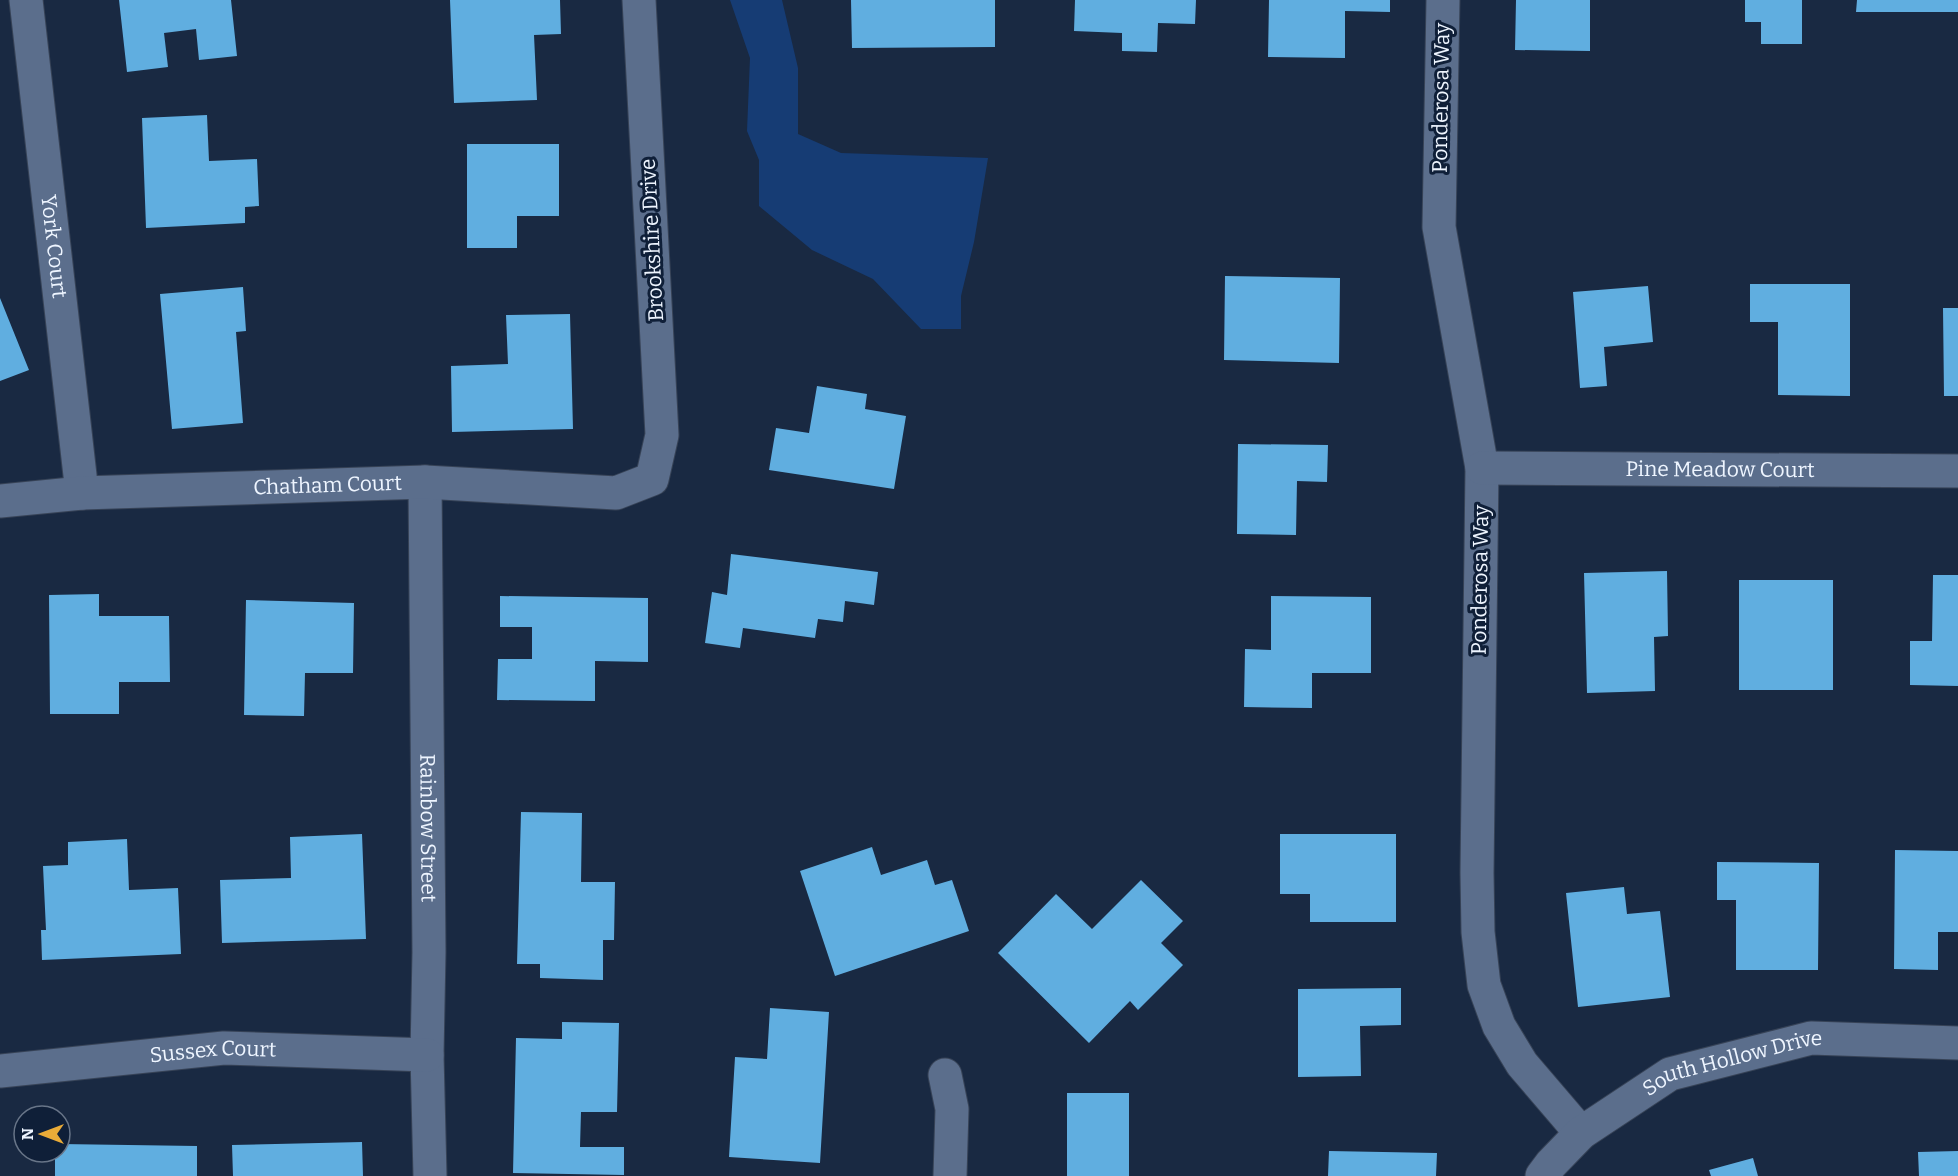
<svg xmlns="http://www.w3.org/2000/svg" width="1958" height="1176" viewBox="0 0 1958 1176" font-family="Bitter,serif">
	<rect width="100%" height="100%" fill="#192942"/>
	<path fill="#163c74" d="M730 0H782L798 68V134L841 153 988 158 974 242 961 296V329H921L873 279 812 250 759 206V160L747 131 750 58Z"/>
	<path fill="#60aee0" d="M119 0H231L237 56 199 60 196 29 164 33 168 67 127 72Z
		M450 0H560L561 34 534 35 537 100 454 103Z
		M851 0H995V47L852 48Z
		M1075 0H1196L1195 24 1158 23 1157 52 1122 51V33L1074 31Z
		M1269 0H1390V12L1345 11V58L1268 57Z
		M1516 0H1590V51L1515 50Z
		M1745 0H1802V44H1761V22H1745Z
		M1857 0H1958V12H1856Z
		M207 115 209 161 257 159 259 206 245 207V223L146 228 142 118Z
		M467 144H559V216H517V248H467Z
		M1225 276 1340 278 1339 363 1224 360Z
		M1750 284H1850V396L1778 395V322H1750Z
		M1648 286 1653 342 1604 347 1607 386 1580 388 1573 292Z
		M243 287 246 331 236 332 243 423 172 429 160 294Z
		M0 298 29 370 0 381Z
		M1943 308H1958V396H1944Z
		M570 314 573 429 452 432 451 366 508 364 506 315Z
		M817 386 867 394 865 409 906 416 894 489 769 470 776 428 809 433Z
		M1238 444 1328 445 1327 482 1297 481 1296 535 1237 534Z
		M731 554 878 572 874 605 845 601 843 622 818 619 815 638 743 628 740 648 705 643 712 592 727 595Z
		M1667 571 1668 636 1654 637 1655 691 1587 693 1584 573Z
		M1933 575H1958V686L1910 685V641H1932Z
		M1739 580H1833V690H1739Z
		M99 594V616H169L170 682H119V714H50L49 595Z
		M500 596 648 598V662L595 661V701L497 700 498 659H532V627H500Z
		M1271 596 1371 597V673H1312V708L1244 707 1245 649 1271 650Z
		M246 600 354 603 353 673H305L304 716 244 715Z
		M521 812 582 813 581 882H615L614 940H603V980L540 978V964H517Z
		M362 834 366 939 222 943 220 880 291 878 290 837Z
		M1280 834H1396V922H1310V894H1280Z
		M127 839 129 890 178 888 181 954 42 960 41 930H46L43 866 68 865V842Z
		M872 847 881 875 927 860 935 885 952 880 969 931 835 976 800 871Z
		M1895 850 1958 851V932H1938V970L1894 969Z
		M1717 862 1819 863 1818 970H1736V900H1717Z
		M1141 880 1183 921 1161 943 1183 965 1138 1010 1130 1001 1089 1043 998 953 1056 894 1092 929Z
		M1624 887 1627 914 1660 911 1670 997 1578 1007 1566 893Z
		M1401 988V1025L1360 1026 1361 1076 1298 1077V989Z
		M770 1008 829 1012 820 1163 729 1157 735 1057 767 1059Z
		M562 1022 619 1023 617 1112H581L580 1147H624V1175L513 1173 516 1038 562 1039Z
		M1067 1093H1129V1176H1067Z
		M362 1142 363 1176H233L232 1145Z
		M60 1144 197 1146V1176H55V1152H60Z
		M1329 1151 1437 1153 1436 1176H1328Z
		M1958 1151V1176H1919L1918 1152Z
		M1753 1158 1758 1176H1711L1709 1170Z"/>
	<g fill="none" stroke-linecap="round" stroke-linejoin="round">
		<defs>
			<g id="street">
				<path id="s1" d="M26 0 82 493"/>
				<path d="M1443 0 1439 227 1482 468 1477 873 1478 932 1484 985 1499 1026 1522 1064 1581 1133"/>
				<path id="s2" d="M1482 468 1958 471"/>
				<path id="s3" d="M425 482 429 952 427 1055 430 1176"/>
				<path id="s4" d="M0 501 82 493 425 482 616 493 652 479 662 435 639 0"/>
				<path id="s5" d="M0 1071 224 1048 427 1055"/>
				<path d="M945 1075 952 1109 950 1176"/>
				<path id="s6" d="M1542 1176 1551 1164 1581 1133 1670 1074 1811 1038 1958 1043"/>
			</g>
		</defs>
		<use href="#street" stroke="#374357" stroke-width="35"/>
		<use href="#street" stroke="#5b6e8c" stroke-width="33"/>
	</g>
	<g text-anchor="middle" stroke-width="6" stroke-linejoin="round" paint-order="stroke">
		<g font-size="21" fill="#eef5ff" stroke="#0f1f38">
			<text transform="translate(1441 98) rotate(-89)" y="7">Ponderosa Way</text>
			<text transform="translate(652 240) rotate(-93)" y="7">Brookshire Drive</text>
			<text dy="7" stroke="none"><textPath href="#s1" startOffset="248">York Court</textPath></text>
			<text dy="7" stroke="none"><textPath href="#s2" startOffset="238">Pine Meadow Court</textPath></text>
			<text dy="7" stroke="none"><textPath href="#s4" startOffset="328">Chatham Court</textPath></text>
			<text transform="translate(1480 580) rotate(-89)" y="7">Ponderosa Way</text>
			<text dy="7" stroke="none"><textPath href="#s3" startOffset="346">Rainbow Street</textPath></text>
			<text dy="7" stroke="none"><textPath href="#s5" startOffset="214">Sussex Court</textPath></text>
			<text dy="7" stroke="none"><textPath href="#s6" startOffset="228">South Hollow Drive</textPath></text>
		</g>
	</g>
	<g transform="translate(42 1134) rotate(270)"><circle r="28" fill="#0f1f38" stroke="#687588" stroke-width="1.5"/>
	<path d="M0-4.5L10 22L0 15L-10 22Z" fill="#e9ab38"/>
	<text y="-9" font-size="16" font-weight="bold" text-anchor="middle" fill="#eef5ff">N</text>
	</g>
</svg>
